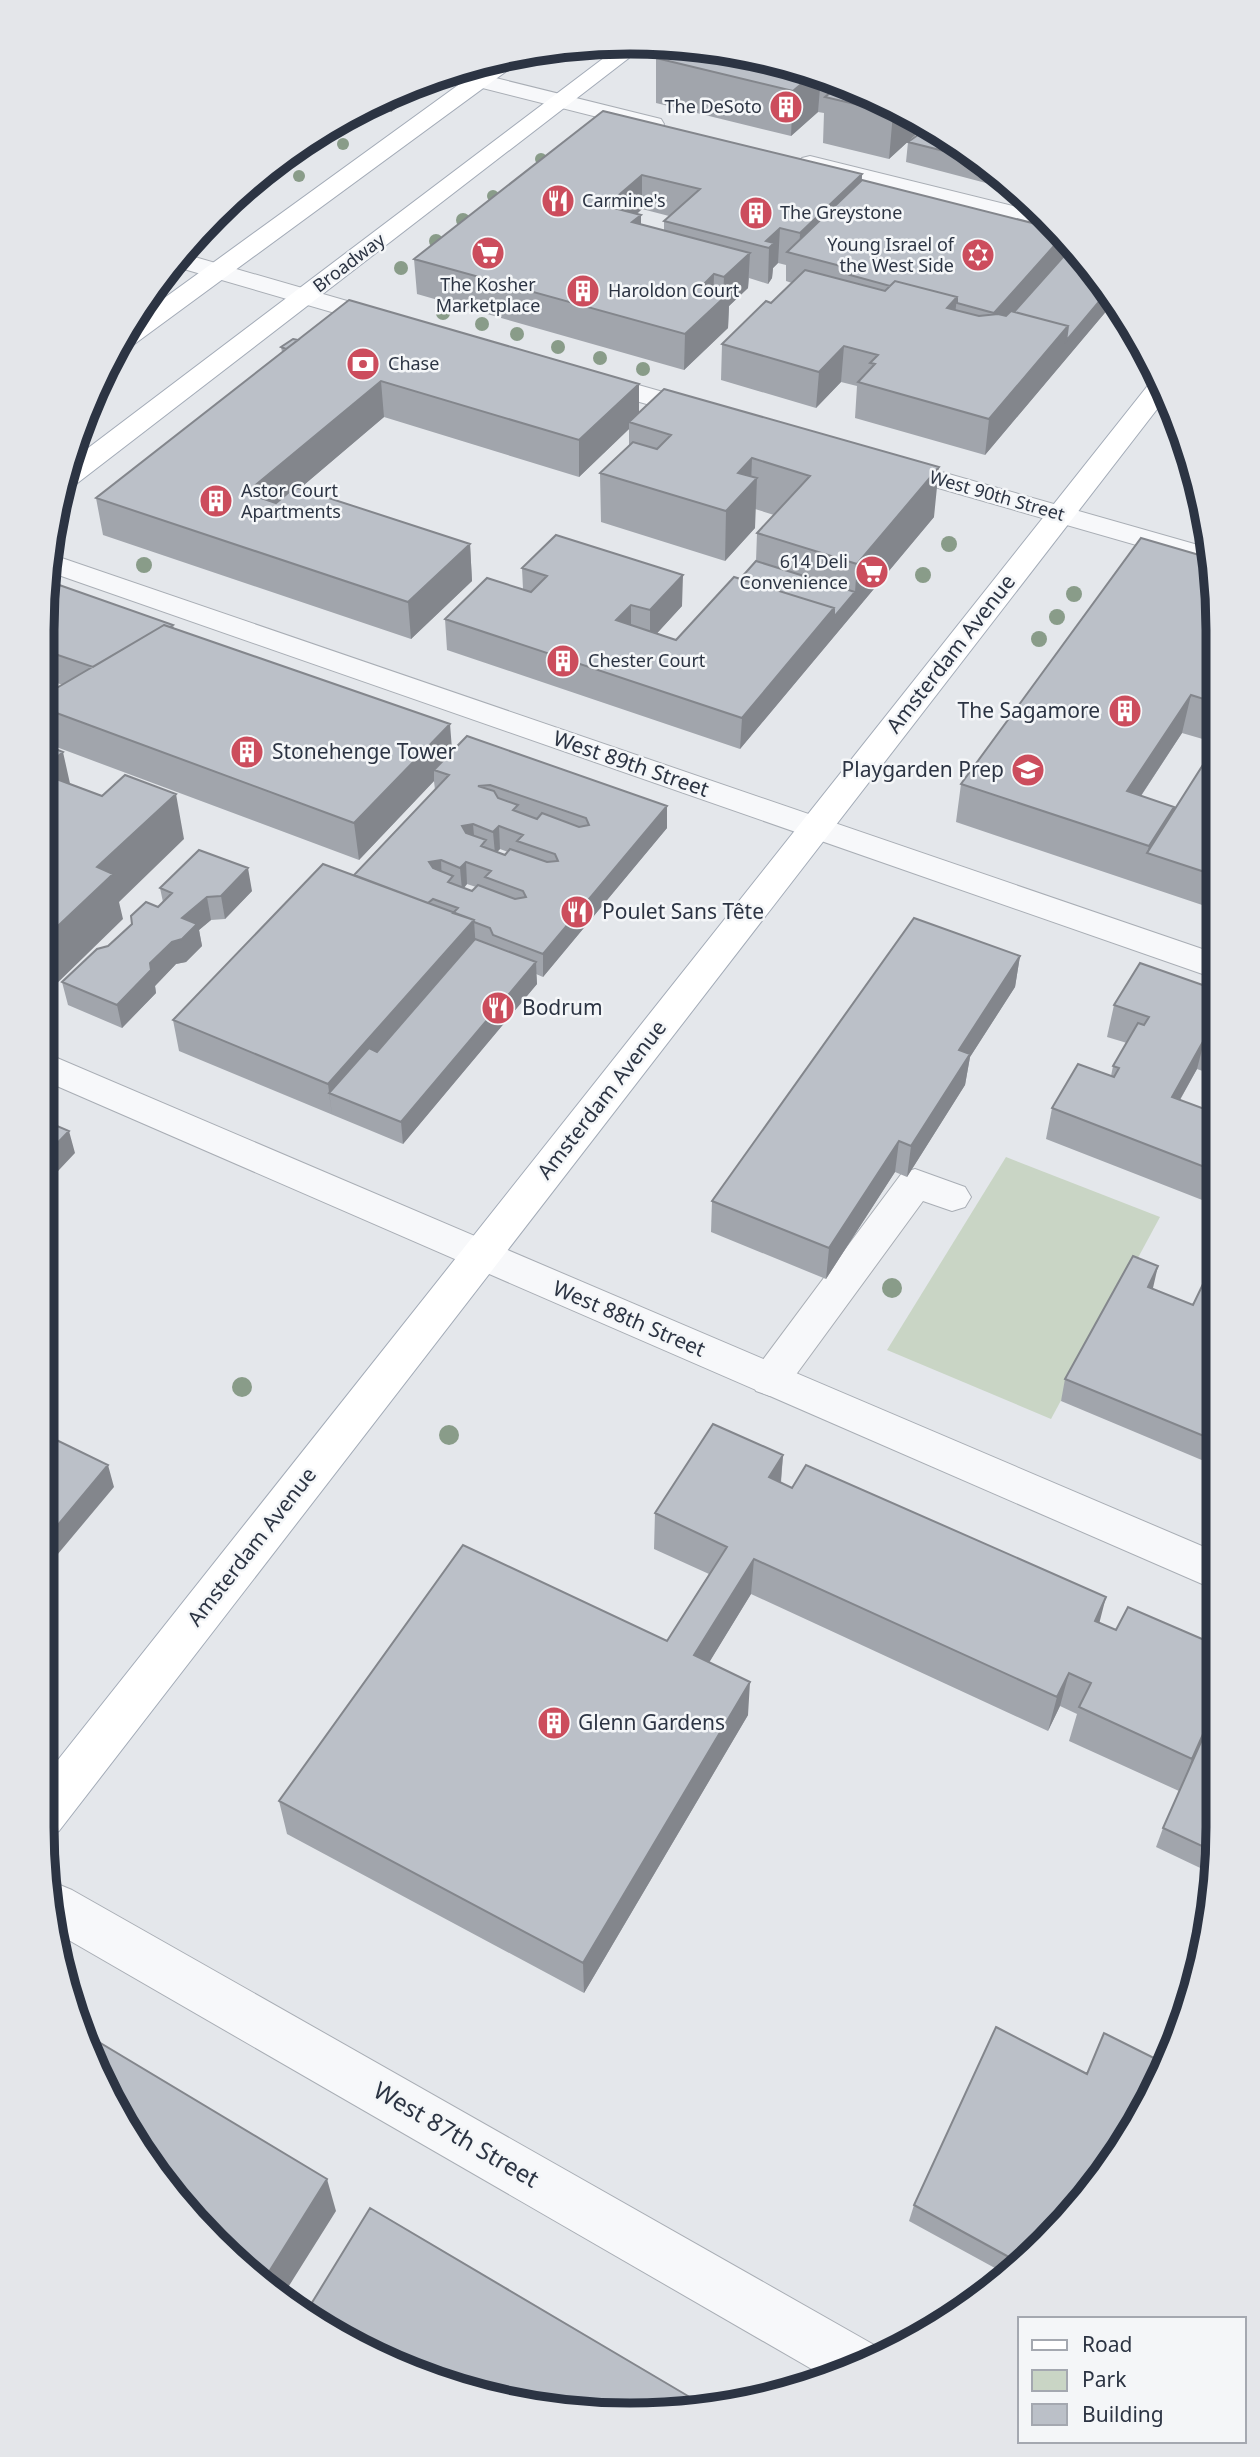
<svg xmlns="http://www.w3.org/2000/svg" width="1260" height="2457" viewBox="0 0 1260 2457" font-family="'Noto Sans',sans-serif">
	<rect width="100%" height="100%" fill="#e4e7eb"/>
	<path fill="#c9d5c5" d="M1006 1157 1160 1217 1051 1419 887 1350Z"/>
	<g fill="none" stroke-linecap="round" stroke-linejoin="round">
		<defs>
			<path id="service" d="M915 1169 965 1187 971 1197 965 1207 952 1211 923 1201 784 1391 770 1396 756 1391 750 1380 756 1369 902 1173Z"/>
			<path id="minor" d="M459 69 661 119 664 124 661 129 653 131 435 76Z
				M810 156 1037 212 1052 228 1046 229 802 168 798 163 802 158Z
				M181 253 399 316 403 321 399 326 390 329 170 265Z
				M589 371 716 407 719 413 716 419 706 421 580 385 576 379 580 373Z
				M889 457 1212 549 1213 567 879 471 875 465 879 459Z
				M50 554 1214 953V978L47 571Z
				M43 1052 1216 1552V1590L43 1080Z
				M55 1883 72 1890 876 2346 881 2357 822 2375 60 1935 52 1885Z"/>
			<path id="primary" d="M647 44 71 488 60 490 67 464 621 45Z
				M520 55 519 62 129 348 116 349 134 320 490 62Z
				M1158 378 1168 395 59 1831 44 1837 42 1780 1153 379Z"/>
		</defs>
		<use href="#service" stroke="#a9aeb5" stroke-width="2"/>
		<use href="#minor" stroke="#a9aeb5" stroke-width="2"/>
		<use href="#primary" stroke="#a3abb7" stroke-width="2"/>
		<use href="#service" fill="#f7f8fa" fill-rule="evenodd"/>
		<use href="#minor" fill="#f7f8fa" fill-rule="evenodd"/>
		<use href="#primary" fill="#fff" fill-rule="evenodd"/>
	</g>
	<g fill="#899c89">
		<circle cx="343" cy="144" r="6"/>
		<circle cx="541" cy="159" r="6"/>
		<circle cx="299" cy="176" r="6"/>
		<circle cx="493" cy="196" r="6"/>
		<circle cx="463" cy="220" r="7"/>
		<circle cx="436" cy="241" r="7"/>
		<circle cx="401" cy="268" r="7"/>
		<circle cx="443" cy="313" r="7"/>
		<circle cx="482" cy="324" r="7"/>
		<circle cx="517" cy="334" r="7"/>
		<circle cx="558" cy="347" r="7"/>
		<circle cx="600" cy="358" r="7"/>
		<circle cx="643" cy="369" r="7"/>
		<circle cx="949" cy="544" r="8"/>
		<circle cx="144" cy="565" r="8"/>
		<circle cx="923" cy="575" r="8"/>
		<circle cx="1074" cy="594" r="8"/>
		<circle cx="1057" cy="617" r="8"/>
		<circle cx="1039" cy="639" r="8"/>
		<circle cx="892" cy="1288" r="10"/>
		<circle cx="242" cy="1387" r="10"/>
		<circle cx="449" cy="1435" r="10"/>
	</g>
	<path fill="#a1a5ac" fill-rule="evenodd" d="M656 58 782 62 890 102 925 126 889 159 823 143 824 113 818 112 791 136 656 103Z
		M394 95 399 106 391 112 383 110 382 100Z
		M603 111 862 174V180L1052 228 1066 241 1064 256 1097 272 1114 302 985 455 855 418 857 386 841 382 816 408 721 380 722 344 771 303 792 283 786 281V265L778 263 773 268 772 278 768 284 749 278 748 288 729 306 728 328 684 370 417 294 414 259ZM642 209 669 216 664 221V231L641 225 637 214Z
		M929 127 988 164 1009 184 1005 188 906 162 908 142Z
		M281 347 639 413 934 517 740 749 447 650 445 619 523 589 522 568 682 606 657 633 676 640 740 579 756 561 757 533 774 515 755 509V528L725 561 601 522 600 473 629 445V429L579 477 384 417 299 489 470 544 472 581 411 639 103 535 96 498 282 352Z
		M1213 559V742L1182 733 1141 796 1172 813 1213 749 1214 909 956 822 961 784Z
		M43 592 173 625 174 628 452 751 667 806V828L543 977 536 974 537 984 403 1144 179 1051 173 1020 354 875 435 790 434 781 359 860 43 742ZM48 680 63 685 49 693 46 682ZM500 849 508 852 505 855 497 852ZM467 884 476 887 472 891 464 888Z
		M160 888 252 891 225 919 211 920 199 930 202 946 186 962 176 964 155 986 156 993 122 1028 68 1005 62 982 158 907 163 902Z
		M1020 956 1015 987 970 1057 965 1085 907 1177 895 1172 826 1279 711 1232 712 1201Z
		M1214 989V1075L1197 1069 1180 1100 1215 1118V1205L1046 1139 1052 1108 1111 1076 1113 1066 1127 1043 1107 1037 1114 1005Z
		M1152 1289 1193 1305 1215 1289 1216 1466 1061 1401 1065 1379Z
		M783 1455 781 1483 1116 1630 1216 1645 1217 1865 1215 1875 1156 1847 1163 1828 1179 1791 1069 1741 1077 1714 1060 1706 1048 1731 751 1594 709 1662 748 1715 584 1993 287 1834 279 1801 667 1641 709 1574 654 1549 655 1513Z
		M1087 2074 1046 2242 1004 2273 909 2221 914 2205Z"/>
	<path fill="#83868c" d="M813 74 821 76 818 112 791 136 793 91Z
		M399 96V106L391 112V102Z
		M899 108 925 124V126L889 159 893 113Z
		M349 115 233 198 242 188 336 121Z
		M862 174 860 209 799 255 800 233Z
		M642 175V209L606 240V206Z
		M641 215V250L632 222Z
		M780 228 778 263 773 268 772 278 768 284 769 248 766 241Z
		M1062 237 1066 241 1063 261 990 343 994 313Z
		M750 253 748 288 729 306 728 328 684 370 685 334 703 285 714 274 713 308 723 298 724 277Z
		M1108 291 1114 302 985 455 989 419 1068 326Z
		M957 297 953 333 947 308Z
		M844 346 841 382 816 408 819 372Z
		M381 381 384 417 251 530 246 493Z
		M639 384V420L629 422V429L579 477V440Z
		M752 458 751 485 757 478 755 528 725 561 726 511 738 473Z
		M939 467 934 517 740 749 742 718 834 608 855 592 857 564Z
		M470 544 472 581 411 639 408 602Z
		M683 575 682 606 650 641V610Z
		M631 605V635L616 620Z
		M43 657 48 680 43 684Z
		M47 682 54 712 43 708V685Z
		M1191 695 1182 733 1119 829 1127 791Z
		M450 724 453 762 434 770V781L359 860 354 823Z
		M63 752 73 797 43 788V769Z
		M176 794 184 839 119 902 123 919 44 996 43 990V940L97 867Z
		M667 806V828L543 977V954Z
		M1174 807 1166 844 1147 853 1149 846Z
		M473 824 475 847 462 826Z
		M499 826 500 849 495 854 493 832Z
		M441 860 442 882 429 862Z
		M466 862 467 884 462 890 460 868Z
		M248 868 252 891 225 919 221 896Z
		M207 897 211 920 199 930 202 946 186 962 176 964 155 986 156 993 122 1028 117 1005 150 963 182 918Z
		M474 920 476 951 346 1099 329 1093 332 1115 328 1084Z
		M1020 956 1015 987 970 1057 965 1085 907 1177 911 1146 959 1050Z
		M536 962 537 984 403 1144 401 1122Z
		M1205 1038 1197 1069 1164 1128 1172 1097Z
		M69 1131 75 1153 43 1187V1158Z
		M899 1141 895 1172 826 1279 829 1248Z
		M1158 1266 1153 1288 1142 1309 1148 1287Z
		M783 1455 780 1490 769 1477Z
		M108 1465 114 1487 42 1573V1544Z
		M754 1559 751 1594 693 1689 694 1655Z
		M1106 1597 1097 1632 1095 1621Z
		M1069 1673 1060 1706 1048 1731 1057 1697Z
		M750 1682 748 1715 584 1993 583 1963Z
		M1216 1705V1711L1180 1792 1192 1759Z
		M327 2179 336 2211 282 2297 262 2283Z"/>
	<path fill="#bbc0c8" stroke="#83868c" stroke-width="2" fill-rule="evenodd" d="M674 44 782 62 813 74 793 91 656 58Z
		M841 84 890 102 899 108 893 113 825 97Z
		M394 95 399 96 391 102 382 100Z
		M603 111 862 174 800 233 780 228 766 241 774 243 769 248 664 221 700 189 642 175 606 206 641 215 632 222 750 253 724 277 714 274 703 285 730 292 685 334 414 259Z
		M929 127H930L984 161 908 142Z
		M862 180 1052 228 1062 237 994 313 957 303V297L895 281 890 286 850 275 856 270 787 252Z
		M1072 247 1097 272 1108 291 1066 341 1068 326 1014 312Z
		M805 270 885 291 895 281 957 297 947 308 979 316 998 314 1006 316 1011 311 1068 326 989 419 858 382 875 364 870 363 878 355 844 346 819 372 722 344 766 301 771 303Z
		M349 300 639 384 579 440 381 381 246 493 276 503 295 487 470 544 408 602 96 498Z
		M293 339 298 340 286 349 281 347Z
		M664 389 939 467 857 564 757 533 810 476 752 458 738 473 757 478 726 511 600 473 633 442 657 449 671 435 629 422Z
		M556 535 683 575 650 610 631 605 616 620 676 640 734 577 834 608 742 718 445 619 487 578 531 592 547 576 522 568Z
		M1141 538 1213 559V702L1191 695 1127 791 1174 807 1149 846 961 784Z
		M756 561 855 592 834 617V608L740 579Z
		M45 580 173 625 170 627 164 625 93 667 43 650V592Z
		M164 625 450 724 354 823 43 708V696Z
		M467 736 667 806 543 954 493 935 490 928 474 922V920L453 913 458 908 433 899 428 903 354 875 449 775 434 770ZM490 785 586 818 589 825 579 827 542 813 537 819 513 810 518 805 498 798 494 791 478 786ZM473 824 493 832 499 826 523 835 517 841 555 854 558 861 547 862 510 849 505 855 481 846 486 840 466 833 462 826ZM441 860 460 868 466 862 491 871 485 877 523 891 526 897 515 899 478 885 472 891 448 882 453 876 433 868 429 862Z
		M43 744 63 752 43 769Z
		M1213 749 1214 875 1147 853Z
		M43 774 102 796 125 775 176 794 97 867 113 874 43 940Z
		M199 850 248 868 221 896 207 897 182 918 197 924 182 939 172 942 150 963 151 970 117 1005 62 982 97 949 108 946 132 924 131 916 146 902 158 907 172 893 160 888Z
		M323 864 474 920 328 1084 173 1020Z
		M914 918 1020 956 959 1050 970 1054 911 1146 899 1141 829 1248 712 1201Z
		M475 939 536 962 401 1122 329 1093 369 1048 377 1052Z
		M1140 963 1214 989V1041L1205 1038 1172 1097 1210 1111 1207 1116 1215 1118V1171L1052 1108 1078 1064 1114 1077 1119 1068 1113 1066 1138 1023 1144 1025 1149 1017 1114 1005Z
		M43 1120 69 1131 43 1158Z
		M1133 1256 1158 1266 1148 1287 1193 1305 1203 1284 1215 1289 1216 1441 1065 1379Z
		M713 1424 783 1455 769 1477 792 1488 806 1465 1106 1597 1095 1621 1116 1630 1128 1607 1216 1645V1705L1192 1759 1079 1707 1091 1683 1069 1673 1057 1697 754 1559 694 1655 750 1682 583 1963 279 1801 463 1545 667 1641 727 1547 655 1513Z
		M42 1433 108 1465 42 1544Z
		M1216 1708 1217 1853 1163 1828Z
		M996 2027 1087 2074 1104 2033 1166 2064 1158 2087 1046 2242 1018 2262 914 2205Z
		M82 2032 327 2179 262 2283 242 2269 164 2185Z
		M370 2208 710 2409 706 2410 515 2404 336 2336 305 2314Z"/>
	<defs>
		<symbol id="building-disc" viewBox="-11 -11 22 22"><circle r="9.5" fill="#cc4d5d" stroke="#f4f6f8"/><path d="M-4-6H4V6H1V3H-1V6H-4ZM-2.5-4.3h1.7v1.8h-1.7ZM.8-4.3h1.7v1.8H.8ZM-2.5-1h1.7V.8h-1.7ZM.8-1h1.7V.8H.8Z" fill="#fff"/></symbol>
		<symbol id="restaurant-disc" viewBox="-11 -11 22 22"><circle r="9.5" fill="#cc4d5d" stroke="#f4f6f8"/><path d="M-5-6h1v4h1v-4h1v4h1v-4h1v5L-1.5 .5V6h-2V.5L-5-1ZM5-6V6H3V1.5H1.5Q1.5-4 5-6Z" fill="#fff"/></symbol>
		<symbol id="supermarket-disc" viewBox="-11 -11 22 22"><circle r="9.5" fill="#cc4d5d" stroke="#f4f6f8"/><path d="M-6-5.5h2.5l.6 2H6L4.5 2H-2.5L-4.4-4H-6ZM-1.5 3.2a1.3 1.3 0 1 0 .1 0ZM3 3.2a1.3 1.3 0 1 0 .1 0Z" fill="#fff"/></symbol>
		<symbol id="synagogue-disc" viewBox="-11 -11 22 22"><circle r="9.5" fill="#cc4d5d" stroke="#f4f6f8"/><path d="M0-6.5L5.6 3.2H-5.6ZM0 6.5L5.6-3.2H-5.6Z" fill="#fff"/></symbol>
		<symbol id="bank-disc" viewBox="-11 -11 22 22"><circle r="9.5" fill="#cc4d5d" stroke="#f4f6f8"/><path d="M-6-4H6V4H-6ZM0-2.3a2.3 2.3 0 1 0 0 4.6a2.3 2.3 0 1 0 0-4.6Z" fill="#fff"/></symbol>
		<symbol id="school-disc" viewBox="-11 -11 22 22"><circle r="9.5" fill="#cc4d5d" stroke="#f4f6f8"/><path d="M0-5L7-2L0 1L-7-2ZM-4 1L0 2.5L4 1V4Q0 6-4 4Z" fill="#fff"/></symbol>
	</defs>
	<g fill-rule="evenodd">
		<use href="#building-disc" x="767" y="88" width="38" height="38"/>
		<use href="#restaurant-disc" x="539" y="182" width="38" height="38"/>
		<use href="#building-disc" x="737" y="194" width="38" height="38"/>
		<use href="#supermarket-disc" x="469" y="234" width="38" height="38"/>
		<use href="#synagogue-disc" x="959" y="236" width="38" height="38"/>
		<use href="#building-disc" x="564" y="272" width="38" height="38"/>
		<use href="#bank-disc" x="344" y="345" width="38" height="38"/>
		<use href="#building-disc" x="197" y="482" width="38" height="38"/>
		<use href="#supermarket-disc" x="853" y="553" width="38" height="38"/>
		<use href="#building-disc" x="544" y="642" width="38" height="38"/>
		<use href="#building-disc" x="1106" y="692" width="38" height="38"/>
		<use href="#building-disc" x="228" y="733" width="38" height="38"/>
		<use href="#school-disc" x="1009" y="751" width="38" height="38"/>
		<use href="#restaurant-disc" x="558" y="893" width="38" height="38"/>
		<use href="#restaurant-disc" x="479" y="989" width="38" height="38"/>
		<use href="#building-disc" x="535" y="1704" width="38" height="38"/>
	</g>
	<g text-anchor="middle" stroke-width="5" stroke-linejoin="round" paint-order="stroke">
		<g font-size="18" fill="#2c3443" stroke="#f4f6f8" text-anchor="start">
			<text x="762" y="113" text-anchor="end">The DeSoto</text>
			<text x="582" y="207">Carmine's</text>
			<text x="780" y="219">The Greystone</text>
			<text x="954" y="251" text-anchor="end">Young Israel of<tspan x="954" dy="21">the West Side</tspan></text>
			<text x="488" y="291" text-anchor="middle">The Kosher<tspan x="488" dy="21">Marketplace</tspan></text>
			<text x="608" y="297">Haroldon Court</text>
			<text x="388" y="370">Chase</text>
			<text x="241" y="497">Astor Court<tspan x="241" dy="21">Apartments</tspan></text>
			<text x="848" y="568" text-anchor="end">614 Deli<tspan x="848" dy="21">Convenience</tspan></text>
			<text x="588" y="667">Chester Court</text>
		</g>
		<g font-size="18" fill="#2c3443" stroke="#f4f6f8">
			<text transform="translate(349 263) rotate(-37)" y="6">Broadway</text>
			<text transform="translate(997 496) rotate(16)" y="6">West 90th Street</text>
		</g>
		<g font-size="21" fill="#2c3443" stroke="#f4f6f8">
			<text transform="translate(951 654) rotate(-52)" y="7">Amsterdam Avenue</text>
			<text transform="translate(631 764) rotate(19)" y="7">West 89th Street</text>
			<text transform="translate(602 1100) rotate(-52)" y="7">Amsterdam Avenue</text>
			<text transform="translate(629 1319) rotate(23)" y="7">West 88th Street</text>
			<text transform="translate(252 1547) rotate(-52)" y="7">Amsterdam Avenue</text>
		</g>
		<g font-size="21" fill="#2c3443" stroke="#f4f6f8" text-anchor="start">
			<text x="1100" y="718" text-anchor="end">The Sagamore</text>
			<text x="272" y="759">Stonehenge Tower</text>
			<text x="1004" y="777" text-anchor="end">Playgarden Prep</text>
			<text x="602" y="919">Poulet Sans Tête</text>
			<text x="522" y="1015">Bodrum</text>
			<text x="578" y="1730">Glenn Gardens</text>
		</g>
		<g font-size="24" fill="#2c3443" stroke="#f4f6f8">
			<text transform="translate(456 2135) rotate(30)" y="8">West 87th Street</text>
		</g>
	</g>
	<path d="M0 0H1260V2457H0ZM630 54H630A576 576 0 0 1 1206 630V1827A576 576 0 0 1 630 2403H630A576 576 0 0 1 54 1827V630A576 576 0 0 1 630 54Z" fill="#e4e6ea" fill-rule="evenodd"/>
	<path fill="none" stroke="#2c3443" stroke-width="9" d="M630 54H630A576 576 0 0 1 1206 630V1827A576 576 0 0 1 630 2403H630A576 576 0 0 1 54 1827V630A576 576 0 0 1 630 54Z"/>
	<rect x="1018" y="2317" width="228" height="126" fill="#f4f6f8" stroke="#a4a8b0" stroke-width="2"/>
	<rect x="1032" y="2340" width="35" height="10" fill="#ffffff" stroke="#a4a8b0" stroke-width="2"/>
	<text x="1082" y="2352" font-size="21" fill="#2c3443">Road</text>
	<rect x="1032" y="2370" width="35" height="21" fill="#c9d5c5" stroke="#a4a8b0" stroke-width="2"/>
	<text x="1082" y="2387" font-size="21" fill="#2c3443">Park</text>
	<rect x="1032" y="2404" width="35" height="21" fill="#bbc0c8" stroke="#a4a8b0" stroke-width="2"/>
	<text x="1082" y="2422" font-size="21" fill="#2c3443">Building</text>
</svg>
